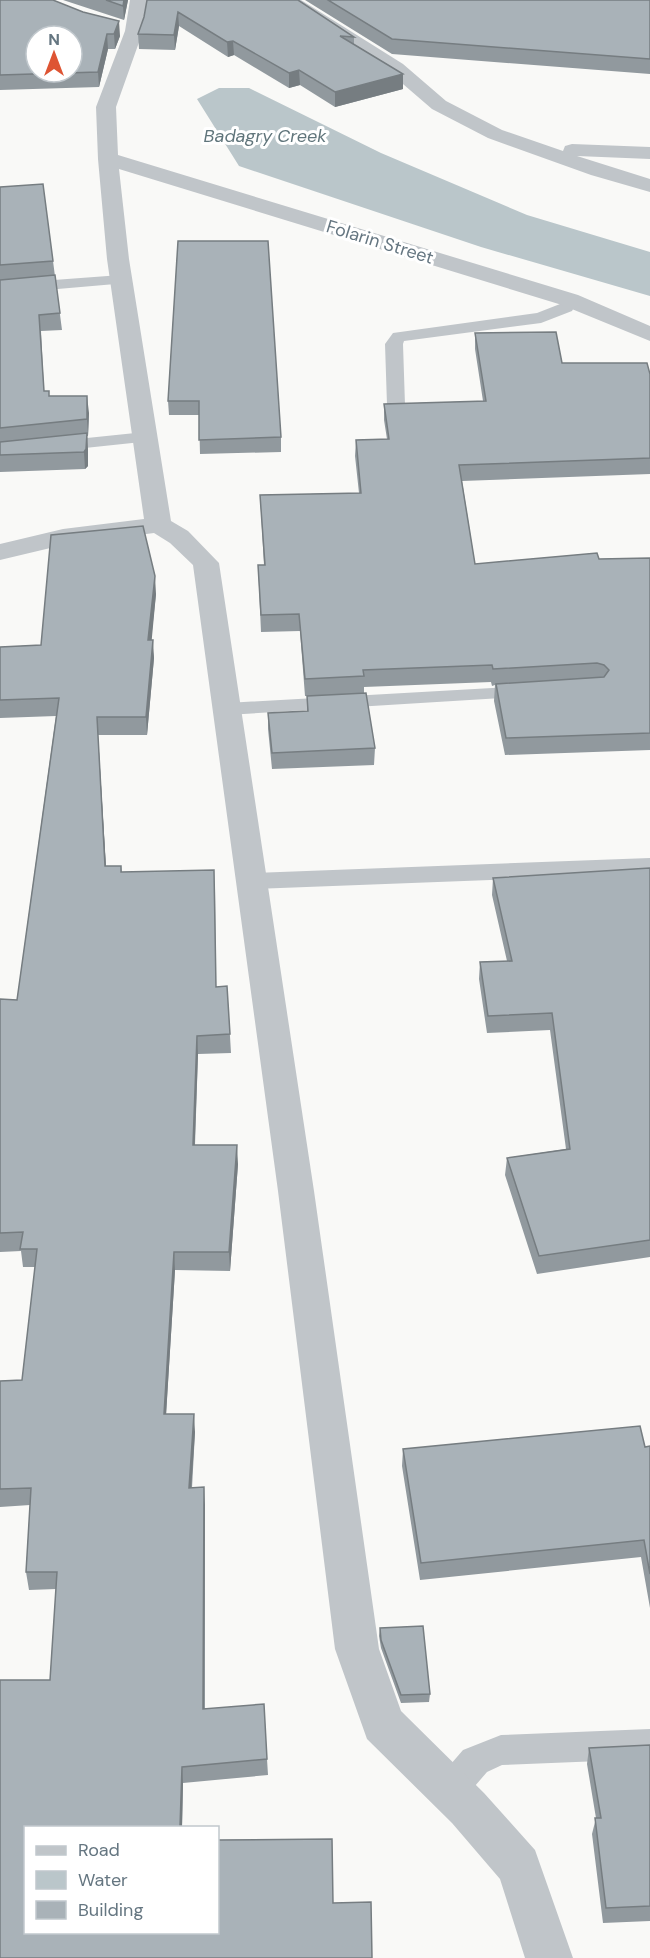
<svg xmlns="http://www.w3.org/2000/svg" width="650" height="1958" viewBox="0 0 650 1958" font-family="'DM Sans',sans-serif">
	<rect width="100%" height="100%" fill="#f9f9f7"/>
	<path fill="#bac6ca" d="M219 88H249L381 153 527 215 650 252V296L481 247 239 166 197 99Z"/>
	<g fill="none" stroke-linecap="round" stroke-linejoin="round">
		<path fill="#c0c5c9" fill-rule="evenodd" d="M121 275 129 280 127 283 0 294V284Z
			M570 295 578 300 572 311 541 323 404 341 403 344 405 405 402 409H390L387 405 385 344 393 333 537 313 560 304 564 296Z
			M145 432 151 433 154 437 151 441 0 457V447Z
			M527 686 534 688 537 692 534 696 227 715 220 714 216 709 220 704 227 703Z
			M650 858V874L252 889 244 886 241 881 244 876 252 873Z
			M650 1729V1759L502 1765 487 1772 462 1801 450 1806 438 1801 434 1790 438 1779 463 1750 501 1735Z"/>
		<path fill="#c0c5c9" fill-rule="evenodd" d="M130 0H148L143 31 116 107 118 155 578 295 650 326V341L562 305 119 169 129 259 171 521 188 531 219 563 314 1191 379 1649 401 1711 484 1793 535 1850 573 1958H525L500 1879 452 1823 367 1739 335 1649 278 1191 193 565 170 543 154 533 63 545 0 560V544L63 529 144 519 107 259 98 159 96 107 125 31Z
			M279 0H301L403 64 446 101 502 130 563 151 565 146 572 144 650 147V159L577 156 650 179V192L591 175 488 138 432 109 389 72Z"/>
	</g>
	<path fill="#91999e" d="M0 0 120 36 115 49H108L99 87 0 90Z
		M63 0H128L124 20Z
		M147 0 354 37V44L403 74V89L335 107 300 85 289 88 234 55 228 57 179 26 175 50 139 49 138 34 144 17Z
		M305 0H650V74L392 54Z
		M0 187 53 261 62 330 41 331 44 391 49 396 89 413 88 436H87L88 450V466L85 469 0 472Z
		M178 241 281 437V452L200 454 199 415H169L168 401Z
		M475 333 562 363 650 374V474L462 481 475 564 599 559 650 558V750L505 755 494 701 495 685 492 686 491 682 364 687V693L375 748 374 765 272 769 268 729V713L307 711V696L333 695 305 696 300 631 261 632 258 565H264L260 495 359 493 355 456 356 440 387 439 384 420V404L483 401 475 349Z
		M156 594 151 640 154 658 147 735H98L106 866H121L122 872 215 888 216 987 227 986 231 1053 198 1054 195 1145 238 1164 230 1271 175 1270 166 1414 195 1432 192 1488 205 1505V1708L267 1759 268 1775 183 1783 182 1827H26L0 1958 50 1680 56 1589 29 1590 26 1572 30 1505 0 1507V1381L22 1380 35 1267H23L21 1251 0 1252V999L17 1000 56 716 0 718V647L41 645Z
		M650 868V1257L537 1274 505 1175 507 1158 566 1149 550 1030 487 1033 479 979 480 962 507 961 492 895 493 878Z
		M650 1446V1608L641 1557 420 1580 402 1466 403 1449Z
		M380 1628 430 1694 429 1702 401 1703 381 1648 379 1636Z
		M650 1745V1921L603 1923 592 1834 596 1818 587 1764 589 1748Z"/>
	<path fill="#767d81" d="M124 0H128L124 20 123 6Z
		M178 12 179 26 175 50 174 35Z
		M119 21 120 36 115 49 114 34Z
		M107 34 108 49 99 87 98 72Z
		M233 41 234 55 228 57 227 42Z
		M299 70 300 85 289 88V73Z
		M403 74V89L335 107V92Z
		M87 396 89 413 88 436 87 419Z
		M87 433 88 450V466L85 469 84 452Z
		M155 576 156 594 150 658 148 640Z
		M153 640 154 658 147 735 146 717Z
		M97 717 98 735 107 885 105 866Z
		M197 1036 198 1054 194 1163 193 1145Z
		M237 1145 238 1164 230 1271 229 1252Z
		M174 1252 175 1270 165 1432 164 1414Z
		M194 1414 195 1432 190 1505 189 1488Z
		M204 1487 205 1505 204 1725 203 1709Z
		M182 1767 183 1783 182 1827H180Z"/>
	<path fill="#a9b2b8" stroke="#767d81" stroke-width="1.5" fill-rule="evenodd" d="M0 0H53L83 12 119 21 114 34H107L98 72 0 75ZM36 36H72V72H36Z
		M106 0H124L123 6Z
		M147 0H298L354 37 340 36 403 74 335 92 299 70 289 73 233 41 227 42 178 12 174 35 138 34 144 17Z
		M328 0H650V59L392 39Z
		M43 184 53 261 0 265V187Z
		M178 241H268L281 437 199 440V401H168Z
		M55 275 60 313 39 315 44 391H49V396H87V419L0 428V280Z
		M556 332 562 363H647L650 374V458L459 465 475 564 597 553 599 559 650 558V733L506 738 496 684 604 677 609 670 604 665 597 663 493 669 492 665 363 670 364 676 305 679 299 614 261 615 258 565H265L260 495 361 493 356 440 389 439 384 404 486 401 475 333Z
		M87 433 86 449 84 452 0 455V442Z
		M143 526 155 576 148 640H153L146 717H97L105 866H121V872L214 870 216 987 227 986 230 1034 197 1036 193 1145H237L229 1252H174L164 1414H194L189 1488 204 1487 203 1709 264 1704 267 1759 182 1767 180 1827H26V1932H218V1840L332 1839 333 1903 371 1902 372 1958H0V1680H50L57 1572H26L31 1488 0 1489V1381L22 1380 37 1249H20L23 1232 0 1233V999L17 1000 59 698 0 700V647L41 645 51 535Z
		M366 693 375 748 272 753 268 713 308 711 307 696Z
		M650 868V1240L539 1256 507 1158 570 1149 552 1013 488 1016 480 962 512 961 493 878Z
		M640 1426 645 1447 650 1446V1574L644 1540 421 1563 403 1449Z
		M423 1626 430 1694 401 1695 381 1640 380 1628Z
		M650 1745V1906L606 1908 595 1818H601L589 1748Z"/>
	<g text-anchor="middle" stroke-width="6" stroke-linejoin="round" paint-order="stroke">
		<g font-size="18" font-style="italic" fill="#60757b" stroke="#fff">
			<text x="265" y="142">Badagry Creek</text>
		</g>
		<g font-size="18" fill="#657681" stroke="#fff">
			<text transform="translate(380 242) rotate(17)" y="6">Folarin Street</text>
		</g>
	</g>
	<rect x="24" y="1826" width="195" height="108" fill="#ffffff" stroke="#c1c8cd" stroke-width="1.5"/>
	<rect x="36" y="1846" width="30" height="9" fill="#c0c5c9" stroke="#c1c8cd" stroke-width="1.5"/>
	<text x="78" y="1856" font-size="18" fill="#657681">Road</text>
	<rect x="36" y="1871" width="30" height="18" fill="#bac6ca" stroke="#c1c8cd" stroke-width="1.5"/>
	<text x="78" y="1886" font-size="18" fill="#657681">Water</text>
	<rect x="36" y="1901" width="30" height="18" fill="#a9b2b8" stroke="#c1c8cd" stroke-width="1.5"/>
	<text x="78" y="1916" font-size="18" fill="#657681">Building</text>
	<g transform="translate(54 54)"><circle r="28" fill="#ffffff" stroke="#c1c8cd" stroke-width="1.5"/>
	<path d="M0-4.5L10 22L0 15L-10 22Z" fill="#de5433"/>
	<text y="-9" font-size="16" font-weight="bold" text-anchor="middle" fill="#657681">N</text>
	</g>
</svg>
